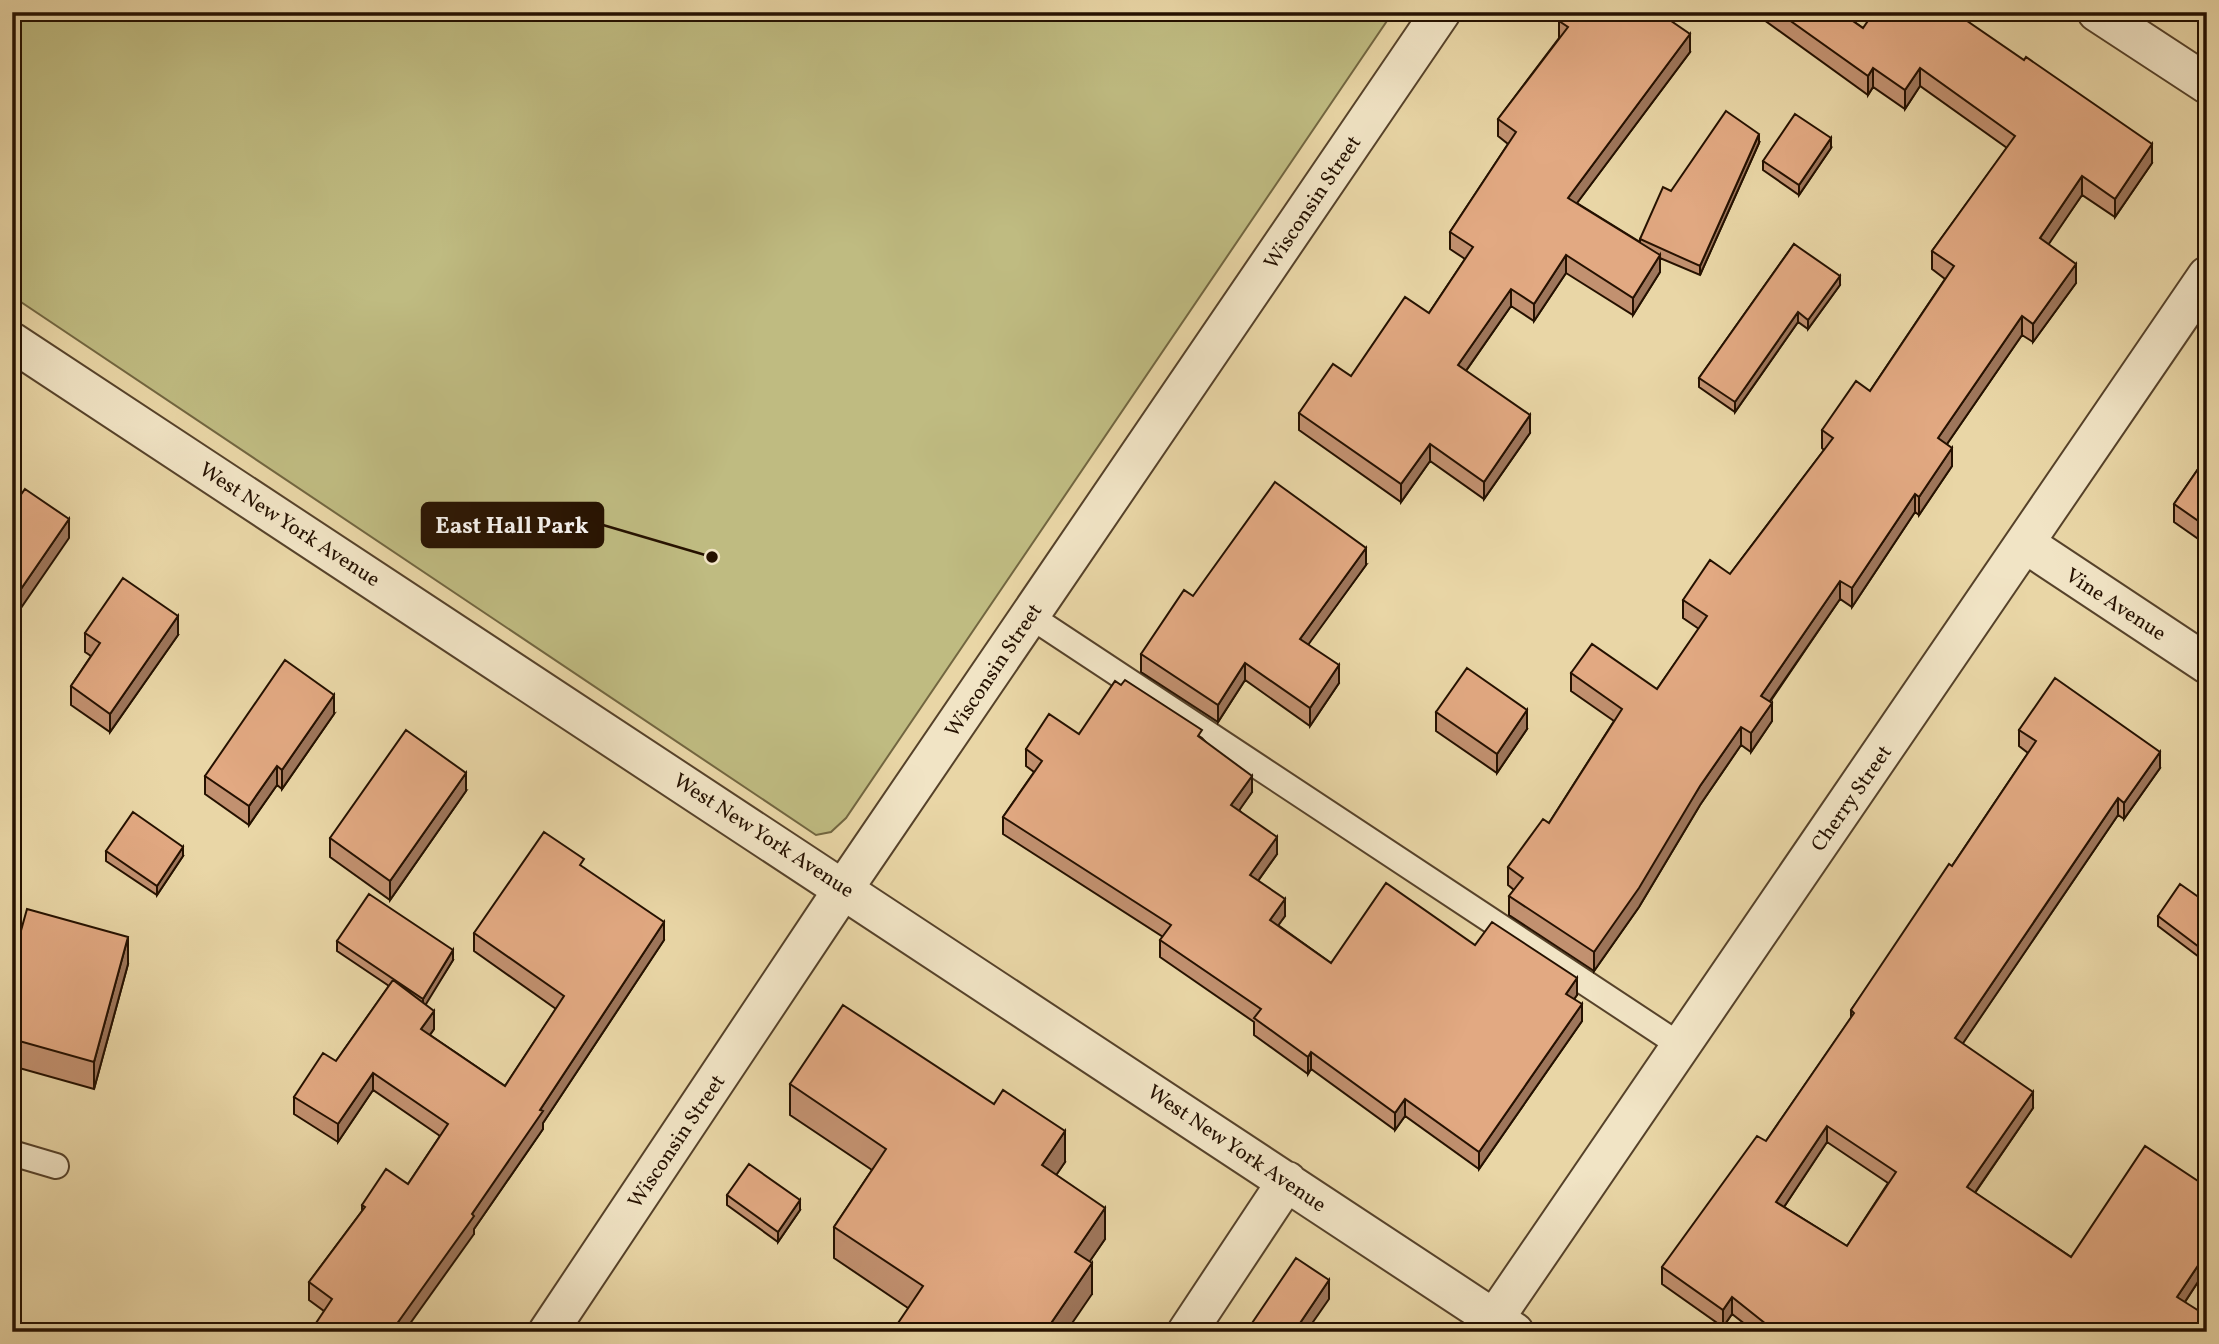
<svg xmlns="http://www.w3.org/2000/svg" width="2219" height="1344" viewBox="0 0 2219 1344" font-family="Vollkorn,serif">
	<rect width="100%" height="100%" fill="#e9d6a6"/>
	<filter id="stains"><feTurbulence type="fractalNoise" baseFrequency=".00286" numOctaves="4"/><feColorMatrix values="0 0 0 0 .2 0 0 0 0 .09 0 0 0 0 .02 0 0 0 .5 -.17"/></filter>
	<radialGradient id="worn" r=".72"><stop offset=".6" stop-color="#630" stop-opacity="0"/><stop offset="1" stop-color="#630" stop-opacity=".3"/></radialGradient>
	<path fill="#bfbb81" stroke="#726640" stroke-width="2" d="M12 12H1393L846 818 831 832 816 835 12 296Z"/>
	<g fill="none" stroke-linecap="round" stroke-linejoin="round">
		<defs>
			<path id="service" d="M1030 616 1681 1046
				M12 1153 56 1166"/>
			<path id="minor" d="M2097 12 2207 84
				M12 342 1514 1332
				M2026 544 2207 664
				M1494 1319 2207 276
				M1187 1332 1287 1181"/>
			<path id="tertiary" d="M548 1332 844 888 1441 12"/>
		</defs>
		<use href="#service" stroke="#56422a" stroke-width="28"/>
		<use href="#minor" stroke="#56422a" stroke-width="42"/>
		<use href="#tertiary" stroke="#56422a" stroke-width="42"/>
		<use href="#service" stroke="#f1e4c5" stroke-width="24"/>
		<use href="#minor" stroke="#f1e4c5" stroke-width="38"/>
		<use href="#tertiary" stroke="#f1e4c5" stroke-width="38"/>
	</g>
	<path fill="#c29170" stroke="#251100" stroke-width="2" fill-rule="evenodd" d="M1753 12H1840L1863 28 2152 163 2115 217 2082 195 2048 244 2076 283 2033 342 2022 335 1947 444 1952 466 1919 515 1915 512 1852 607 1840 599 1770 702 1772 721 1751 752 1741 745 1700 805 1639 907 1594 971 1509 915V896L1514 890 1508 885V867L1549 823 1614 721 1571 691V673L1657 689 1699 629 1683 618V600L1730 574 1824 450 1822 448V430L1870 391 1945 279 1932 269V251L2007 148 1920 86 1905 109 1873 87 1868 95Z
		M1559 21 1690 52 1577 203 1640 242V239L1671 191 1759 143 1700 275 1660 258V272L1633 315 1566 273 1534 321 1511 306 1466 371 1530 433 1484 499 1430 461 1401 502 1299 430V413L1351 376 1429 313 1465 259 1450 249V232L1508 144 1498 136V119L1559 38Z
		M1831 148 1799 195 1763 170V161Z
		M1794 244 1840 285 1808 329 1798 322 1735 412 1699 387V378Z
		M2207 456V545L2174 522V504Z
		M1366 565 1308 644 1339 683 1310 726 1245 680 1218 722 1141 672V654Z
		M85 633 178 635 110 732 71 705V686L91 656 85 652Z
		M1121 685 1202 738 1252 792 1239 810 1277 854 1258 881 1285 916 1278 925 1331 963 1475 945 1577 995 1574 999 1582 1021 1479 1169 1405 1116 1395 1130 1311 1069 1308 1074 1254 1035V1022L1160 957V940L1163 937 1003 834V817L1034 772 1026 766V749L1079 734Z
		M1436 712 1527 729 1497 773 1436 731Z
		M334 714 282 789 277 785 249 825 205 794V776Z
		M2019 730 2160 768 2124 819 2118 815 1962 1044 2033 1108 1975 1193 2071 1257 2207 1187V1268L2185 1302 2207 1332H1755L1732 1314 1723 1327 1662 1284V1267L1766 1141 1851 1018V1010L1952 866 2028 753 2019 746ZM1827 1142 1888 1183 1847 1246 1784 1207Z
		M466 791 390 900 330 857V838Z
		M106 851 183 856 157 895 106 861Z
		M584 868 664 940 543 1123V1129L474 1229V1234L324 1311 309 1300V1282L362 1211V1205L408 1184 440 1136 373 1090 338 1142 294 1114V1097L336 1061 389 986 337 951V941L453 960 425 1004 434 1029 430 1035 505 1086 556 1009 474 951V933Z
		M2207 903V963L2158 926V916Z
		M12 963 128 964 94 1089 12 1066Z
		M790 1084 1065 1162 1056 1175 1105 1239 1089 1262 1092 1294 908 1308 834 1258V1227L872 1170 790 1115Z
		M727 1195 800 1210 778 1242 727 1205Z"/>
	<path fill="#9e765b" stroke="#251100" stroke-width="2" d="M1690 34V52L1568 215V198Z
		M1873 68V87L1868 95V76Z
		M1920 68V86L1905 109V90Z
		M1759 134V143L1700 275V266Z
		M1831 138V148L1799 195V185Z
		M2152 144V163L2115 217V199Z
		M2082 176V195L2040 257V238Z
		M1566 255V273L1534 321V304Z
		M1660 255V272L1633 315V298Z
		M2076 264V283L2033 342V324Z
		M1840 276V285L1808 329V320Z
		M1511 289V306L1458 382V365Z
		M1798 312V322L1735 412V402Z
		M2022 316V335L1938 457V438Z
		M1530 415V433L1484 499V482Z
		M1430 444V461L1401 502V484Z
		M1952 448V466L1919 515V497Z
		M1915 494V512L1852 607V588Z
		M69 519V538L12 621V602Z
		M1366 548V565L1300 656V639Z
		M1840 581V599L1761 714V696Z
		M178 616V635L110 732V714Z
		M1245 663V680L1218 722V705Z
		M1339 665V683L1310 726V708Z
		M334 695V714L282 789V770Z
		M1772 703V721L1751 752V733Z
		M1527 710V729L1497 773V754Z
		M1741 727V745L1700 805 1639 907 1594 971V952L1700 786Z
		M2160 752V768L2124 819V803Z
		M277 766V785L249 825V806Z
		M466 773V791L390 900V881Z
		M1252 776V792L1231 822V805Z
		M2118 798V815L1955 1055V1038Z
		M1277 837V854L1250 892V875Z
		M183 847V856L157 895V886Z
		M1285 899V916L1270 937V920Z
		M664 922V940L543 1123V1129L474 1229V1234L404 1332H391L472 1214 540 1110Z
		M128 937V964L94 1089V1062Z
		M453 950V960L423 1009V999Z
		M1577 978V995L1566 1011V994Z
		M1582 1004V1021L1479 1169V1152Z
		M434 1011V1029L421 1047V1029Z
		M1311 1052V1069L1308 1074V1057Z
		M373 1073V1090L338 1142V1124Z
		M2033 1092V1108L1967 1204V1187Z
		M1405 1099V1116L1395 1130V1113Z
		M1827 1126V1142L1776 1219V1202Z
		M1065 1131V1162L1042 1196V1165Z
		M800 1200V1210L778 1242V1232Z
		M1105 1208V1239L1075 1283V1252Z
		M2207 1252V1268L2177 1314V1297Z
		M1092 1263V1294L1066 1332H1045Z
		M1329 1280V1299L1306 1332H1294Z
		M1732 1297V1314L1723 1327V1310Z"/>
	<path fill="#e2a982" stroke="#251100" stroke-width="2" fill-rule="evenodd" d="M1565 12H1658L1690 34 1568 198 1660 255 1633 298 1566 255 1534 304 1511 289 1458 365 1530 415 1484 482 1430 444 1401 484 1299 413 1333 364 1351 376 1405 297 1429 313 1473 247 1450 232 1516 132 1498 119 1568 27 1559 21Z
		M1778 12H1840L1863 28 1874 12H1954L2024 60 2026 57 2152 144 2115 199 2082 176 2040 238 2076 264 2033 324 2022 316 1938 438 1952 448 1919 497 1915 494 1852 588 1840 581 1761 696 1772 703 1751 733 1741 727 1700 786 1639 888 1594 952 1509 896 1523 878 1508 867 1543 819 1549 823 1622 709 1571 673 1592 644 1657 689 1707 616 1683 600 1710 560 1730 574 1833 438 1822 430 1856 381 1870 391 1954 266 1932 251 2015 136 1920 68 1905 90 1873 68 1868 76Z
		M1726 111 1759 134 1700 266 1640 239 1663 187 1671 191Z
		M1795 114 1831 138 1799 185 1763 161Z
		M1794 244 1840 276 1808 320 1798 312 1735 402 1699 378Z
		M2207 456V527L2174 504Z
		M1275 482 1366 548 1300 639 1339 665 1310 708 1245 663 1218 705 1141 654 1184 590 1193 596Z
		M25 489 69 519 12 602V491L20 496Z
		M123 578 178 616 110 714 71 686 100 643 85 633Z
		M285 660 334 695 282 770 277 766 249 806 205 776Z
		M1467 668 1527 710 1497 754 1436 712Z
		M2055 678 2160 752 2124 803 2118 798 1955 1038 2033 1092 1967 1187 2071 1257 2145 1146 2207 1187V1252L2177 1297 2207 1316V1332H1776L1732 1297 1723 1310 1662 1267 1757 1136 1766 1141 1854 1013 1851 1010 1949 864 1952 866 2036 741 2019 730ZM1827 1126 1896 1172 1847 1246 1776 1202Z
		M1125 680 1202 730 1198 736 1252 776 1231 805 1277 837 1250 875 1285 899 1270 920 1331 963 1386 883 1475 945 1492 922 1577 978 1566 994 1582 1004 1479 1152 1405 1099 1395 1113 1311 1052 1308 1057 1254 1018 1261 1009 1160 940 1171 925 1003 817 1042 761 1026 749 1049 714 1079 734 1115 681 1121 685Z
		M406 730 466 773 390 881 330 838Z
		M133 812 183 847 157 886 106 851Z
		M544 832 584 859 580 865 664 922 540 1110 543 1111 472 1214 474 1216 391 1332H310L332 1299 309 1282 365 1207 362 1205 386 1169 408 1184 448 1124 373 1073 338 1124 294 1097 323 1053 336 1061 393 980 434 1011 421 1029 505 1086 564 996 474 933Z
		M2180 884 2207 903V953L2158 916Z
		M369 894 453 950 423 999 337 941Z
		M27 909 128 937 94 1062 12 1039V963Z
		M843 1005 994 1104 1003 1090 1065 1131 1042 1165 1105 1208 1075 1252 1092 1263 1045 1332H892L923 1286 834 1227 886 1149 790 1084Z
		M749 1164 800 1200 778 1232 727 1195Z
		M1296 1258 1329 1280 1294 1332H1246Z"/>
	<g text-anchor="middle" stroke-width="6" stroke-linejoin="round" paint-order="stroke">
		<g font-size="21" fill="#251100" stroke="#f1e4c5">
			<text transform="translate(1312 202) rotate(-56)" y="7">Wisconsin Street</text>
			<text transform="translate(290 524) rotate(33)" y="7">West New York Avenue</text>
			<text transform="translate(2116 604) rotate(33)" y="7">Vine Avenue</text>
			<text transform="translate(993 670) rotate(-56)" y="7">Wisconsin Street</text>
			<text transform="translate(1851 798) rotate(-55)" y="7">Cherry Street</text>
			<text transform="translate(764 835) rotate(33)" y="7">West New York Avenue</text>
			<text transform="translate(676 1141) rotate(-56)" y="7">Wisconsin Street</text>
			<text transform="translate(1237 1148) rotate(34)" y="7">West New York Avenue</text>
		</g>
	</g>
	<path fill="none" stroke="#251100" stroke-width="2.5" d="M712 557L603 525"/>
	<circle fill="#251100" stroke="#f1e4c5" stroke-width="2.5" cx="712" cy="557" r="7"/>
	<rect fill="#251100" stroke="#251100" stroke-width="2.5" x="422" y="503" width="181" height="44" rx="7"/>
	<g font-size="23" text-anchor="middle" font-weight="bold" fill="#fff">
		<text x="512" y="533">East Hall Park</text>
	</g>
	<rect width="2219" height="1344" fill="none" stroke="#e9d6a6" stroke-width="42"/>
	<rect x="14" y="14" width="2191" height="1316" fill="none" stroke="#251100" stroke-width="3.5"/>
	<rect x="21" y="21" width="2177" height="1302" fill="none" stroke="#251100" stroke-width="2"/>
	<rect width="100%" height="100%" filter="url(#stains)"/>
	<rect width="100%" height="100%" fill="url(#worn)"/>
</svg>
